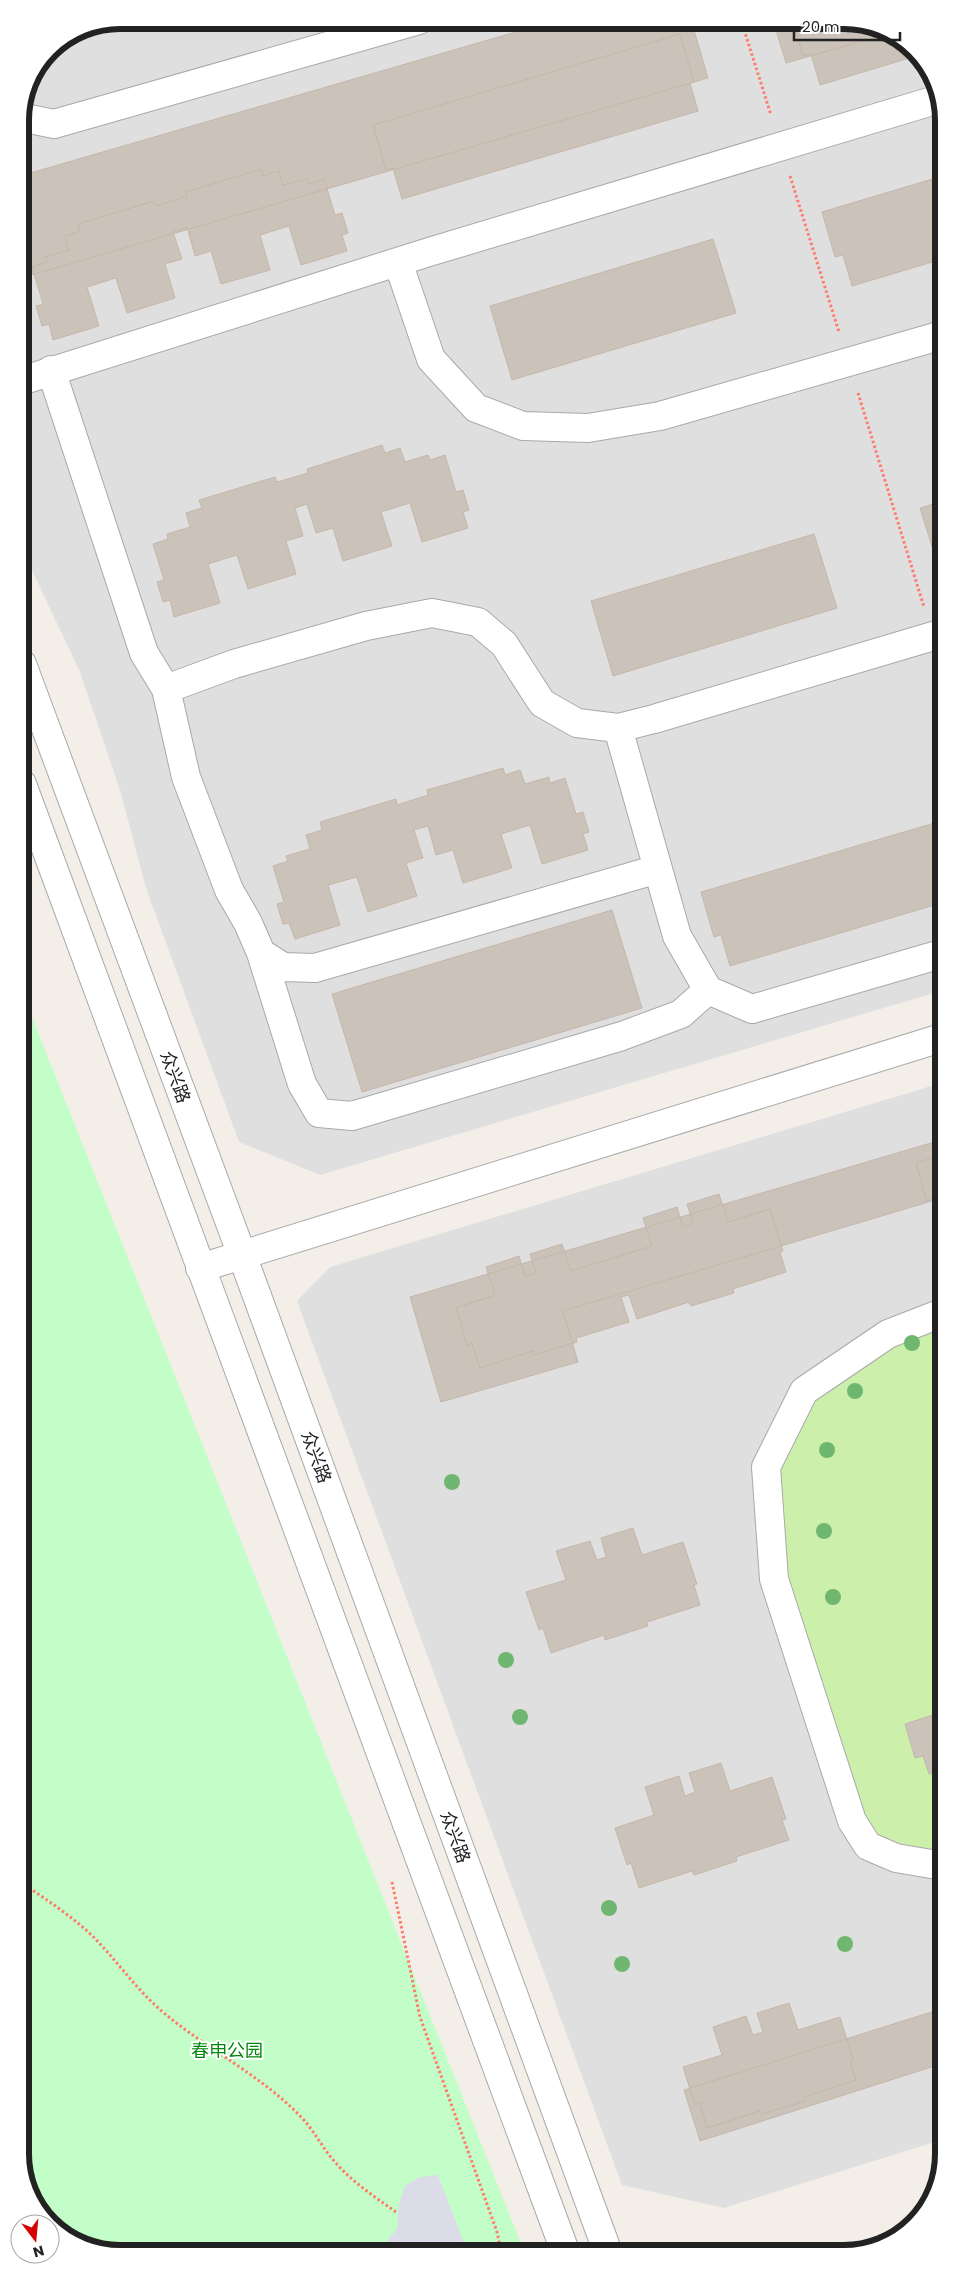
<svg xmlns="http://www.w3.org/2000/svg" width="964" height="2274" viewBox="0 0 964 2274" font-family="Poppins,'Noto Sans SC',sans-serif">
	<rect width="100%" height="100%" fill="#f3efe8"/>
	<path fill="#e0dfdf" d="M119 20H851L905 41 939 87 941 991 320 1175 239 1142 146 888 120 790 80 672 21 547 20 113 28 81 49 49 82 27Z
		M941 1083 944 2139 724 2208 622 2185 297 1301 330 1267Z"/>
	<path fill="#ccf0ab" d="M942 1324 943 1854 879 1842 863 1824 787 1577 777 1469 819 1395 899 1340Z"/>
	<path fill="#c3fec8" d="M22 992 524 2251 113 2254 59 2233 25 2187Z"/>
	<path fill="#dcdce9" d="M438 2175 467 2251 377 2252 397 2229 399 2204 405 2186 420 2177Z"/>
	<path fill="#cbc2ba" stroke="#c6b6a9" d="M557 20H691L708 78 21 278 20 176Z
		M773 20H851L887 34 786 63Z
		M793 20H851L905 41 916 56 820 85 811 54 803 56Z
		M680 34 694 82 690 83 698 111 402 199 393 168 386 170 373 125Z
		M261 169 263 176 279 171 283 185 307 179 309 184 324 179 335 215 342 213 348 233 342 235 347 251 301 265 289 226 260 235 270 270 221 284 211 251 195 256 187 227 173 232 182 259 165 264 175 298 127 313 116 278 87 287 99 326 53 340 49 324 42 326 36 306 43 304 32 267 47 262 45 257 69 250 65 236 80 231 78 224 154 201 156 206 187 196 186 192Z
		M939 177V260L852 286 843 255 835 257 822 212Z
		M713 239 736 313 512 380 490 306Z
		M382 445 385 453 400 448 405 462 428 455 430 460 445 455 456 492 463 490 469 510 463 512 468 528 422 542 410 503 381 512 392 546 343 561 333 528 316 533 307 504 295 508 303 536 286 541 296 574 248 589 237 555 208 564 220 603 174 617 170 600 163 602 157 582 164 580 153 544 168 539 167 534 190 527 186 513 202 508 199 500 275 477 277 482 308 473 307 469Z
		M940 502V551L934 553 920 508Z
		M814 534 837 608 613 676 591 601Z
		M503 768 505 775 520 770 525 784 549 777 550 783 565 778 576 814 583 812 589 832 583 834 588 850 542 864 530 825 501 834 512 868 463 883 453 850 436 855 428 826 414 830 423 858 406 863 417 896 368 912 357 877 328 885 340 925 295 939 289 923 283 924 277 904 284 902 273 866 288 861 286 856 310 849 306 835 322 830 320 822 396 799 397 805 428 795 427 790Z
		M941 821V903L730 966 721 935 714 937 701 892Z
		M612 910 642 1008 362 1092 332 994Z
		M941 1140 942 1198 563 1311 578 1362 441 1402 410 1297Z
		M941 1155 942 1223 940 1224 932 1199 927 1201 916 1163Z
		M719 1194 728 1222 770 1209 783 1251 780 1252 786 1272 733 1289 734 1293 691 1306 689 1302 637 1319 629 1295 621 1297 629 1322 576 1338 577 1342 534 1355 533 1351 480 1368 472 1343 467 1345 456 1308 495 1295 486 1267 519 1256 525 1276 536 1273 530 1254 562 1244 571 1271 652 1246 643 1218 677 1207 683 1227 693 1223 687 1204Z
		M633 1528 642 1555 683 1542 697 1584 694 1585 700 1605 647 1622 648 1626 605 1640 604 1635 551 1653 543 1628 539 1630 526 1592 566 1580 556 1551 590 1541 597 1560 606 1557 601 1538Z
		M943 1704V1770L929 1774 923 1756 915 1758 905 1724 936 1714 934 1707Z
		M721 1763 730 1791 772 1777 786 1819 782 1820 789 1840 736 1857 737 1861 694 1875 692 1871 639 1888 631 1863 627 1865 615 1828 654 1815 645 1787 679 1776 685 1796 695 1792 689 1773Z
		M789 2003 798 2030 840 2017 853 2059 850 2060 856 2080 804 2097 805 2101 762 2114 760 2111 707 2128 700 2103 695 2105 683 2067 722 2055 713 2027 746 2016 753 2035 763 2032 757 2013Z
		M944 2008V2063L700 2141 684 2090Z"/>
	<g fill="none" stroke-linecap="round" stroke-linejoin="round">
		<defs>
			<path id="minor" d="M20 117 54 124 419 20
				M398 262 431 359 476 408 523 426 588 428 660 416 939 336
				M51 370 144 653 166 689 186 777 229 890 248 923 261 953 302 1084 319 1113 352 1116 622 1036 681 1014 708 990
				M21 381 429 252 939 99
				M22 664 242 1255 607 2250
				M166 689 234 664 366 626 432 613 478 622 504 644 542 703 577 723 618 728 654 719 940 634
				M618 728 677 936 708 990 752 1009 941 954
				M22 784 565 2251
				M261 953 283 967 315 968 658 869
				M200 1268 941 1038
				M942 1313 888 1334 804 1391 766 1467 774 1579 852 1821 868 1846 896 1858 943 1866"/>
		</defs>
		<use href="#minor" stroke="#a9a9a9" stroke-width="30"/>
		<path stroke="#ff7c6d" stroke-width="3" stroke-dasharray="2.5 2.5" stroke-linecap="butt" d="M741 20 771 115
			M790 176 839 332
			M858 393 924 607
			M392 1882 420 2017 497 2232 501 2251
			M25 1885C51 1903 81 1922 102 1946 123 1969 140 1993 164 2013 208 2050 264 2077 303 2119 315 2132 323 2149 335 2162 352 2182 375 2197 396 2212"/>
		<use href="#minor" stroke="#fff" stroke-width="28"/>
	</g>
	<g fill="#6fb670">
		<circle cx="912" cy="1343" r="8"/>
		<circle cx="855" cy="1391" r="8"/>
		<circle cx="827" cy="1450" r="8"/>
		<circle cx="452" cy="1482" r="8"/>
		<circle cx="824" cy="1531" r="8"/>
		<circle cx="833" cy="1597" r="8"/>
		<circle cx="506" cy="1660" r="8"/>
		<circle cx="520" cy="1717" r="8"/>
		<circle cx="609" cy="1908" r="8"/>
		<circle cx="845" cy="1944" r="8"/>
		<circle cx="622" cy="1964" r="8"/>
	</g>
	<g text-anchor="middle" stroke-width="4" stroke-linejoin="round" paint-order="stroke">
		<g font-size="18" fill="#222" stroke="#fff">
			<text transform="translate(175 1077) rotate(70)" y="6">众兴路</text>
			<text transform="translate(316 1457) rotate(70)" y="6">众兴路</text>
			<text transform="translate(455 1837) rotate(70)" y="6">众兴路</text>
		</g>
		<g font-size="18" fill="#03880e" stroke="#fff">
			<text x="227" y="2057">春申公园</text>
		</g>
	</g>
	<path d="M0 0H964V2274H0ZM120 29H844A91 91 0 0 1 935 120V2154A91 91 0 0 1 844 2245H120A91 91 0 0 1 29 2154V120A91 91 0 0 1 120 29Z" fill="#fff" fill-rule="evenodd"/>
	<path fill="none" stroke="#222" stroke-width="6" d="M120 29H844A91 91 0 0 1 935 120V2154A91 91 0 0 1 844 2245H120A91 91 0 0 1 29 2154V120A91 91 0 0 1 120 29Z"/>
	<g transform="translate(35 2239) rotate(164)"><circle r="24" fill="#ffffff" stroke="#a7a7a7"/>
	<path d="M0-4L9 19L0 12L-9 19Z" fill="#d40100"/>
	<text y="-8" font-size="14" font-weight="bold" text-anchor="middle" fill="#222222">N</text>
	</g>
	<path d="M794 32v8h106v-8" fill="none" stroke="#222222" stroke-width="2.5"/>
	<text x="802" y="32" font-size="15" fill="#222222" stroke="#ffffff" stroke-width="4" paint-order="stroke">20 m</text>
</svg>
